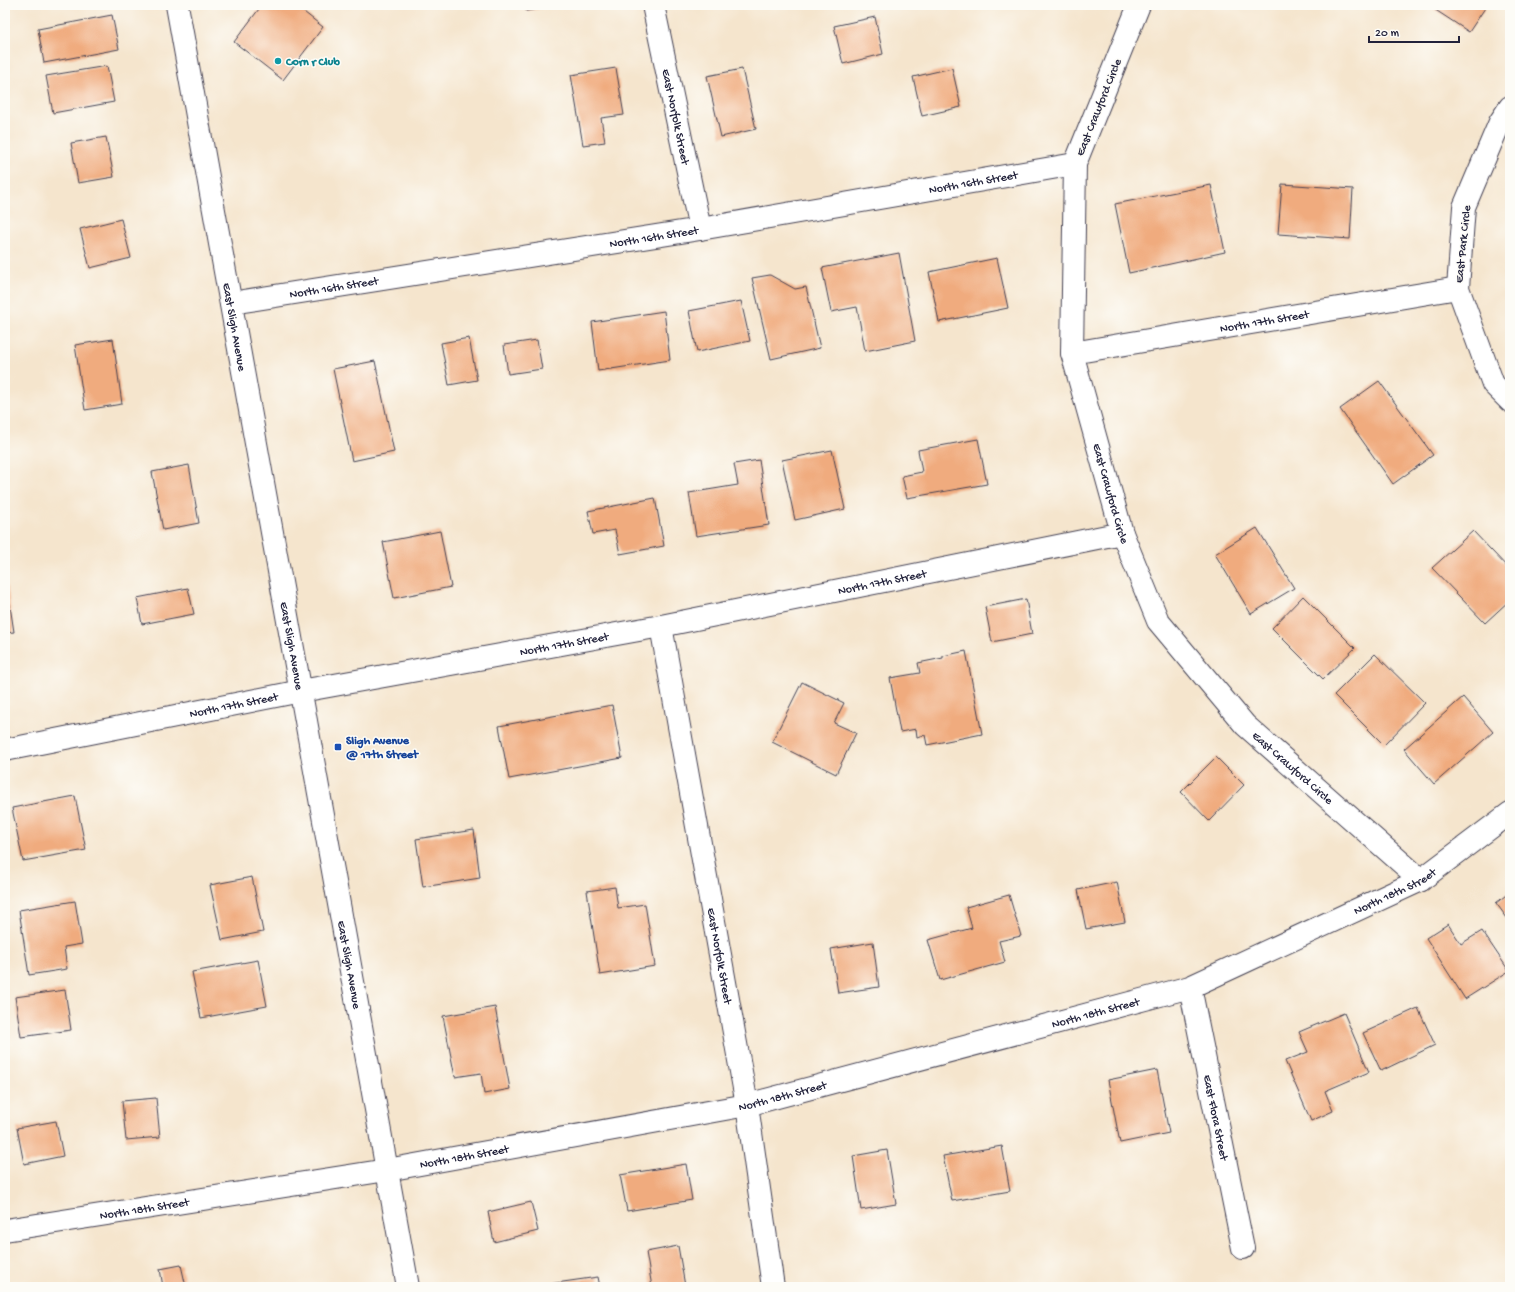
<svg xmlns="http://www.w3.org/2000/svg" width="1515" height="1292" viewBox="0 0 1515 1292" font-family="'Gochi Hand',sans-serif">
	<rect width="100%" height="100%" fill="#fdfcf7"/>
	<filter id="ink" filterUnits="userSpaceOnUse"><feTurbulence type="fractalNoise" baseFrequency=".025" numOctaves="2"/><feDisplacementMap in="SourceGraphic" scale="8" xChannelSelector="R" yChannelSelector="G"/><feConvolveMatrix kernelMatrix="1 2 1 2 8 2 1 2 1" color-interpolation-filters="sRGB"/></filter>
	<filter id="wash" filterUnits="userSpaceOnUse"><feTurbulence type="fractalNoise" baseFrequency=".012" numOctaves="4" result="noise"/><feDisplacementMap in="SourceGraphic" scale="16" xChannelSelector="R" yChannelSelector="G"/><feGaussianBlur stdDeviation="0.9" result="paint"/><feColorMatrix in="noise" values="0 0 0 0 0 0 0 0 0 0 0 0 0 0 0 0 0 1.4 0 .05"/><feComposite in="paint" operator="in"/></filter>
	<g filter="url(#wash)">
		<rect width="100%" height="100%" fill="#f5e5cd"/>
		<g id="blocks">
			<path fill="#f0ab7e" d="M262 5H295L323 27 283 80 234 42Z
				M525 5H557V6L526 11Z
				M1437 5H1487L1469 32 1434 9Z
				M112 15 119 49 44 63 38 29Z
				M875 17 883 54 843 64 834 26Z
				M107 66 114 102 53 113 46 76Z
				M616 68 624 115 601 118 605 142 583 145 571 75Z
				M952 68 961 107 922 116 913 77Z
				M742 69 756 129 721 137 707 76Z
				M106 137 114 177 78 183 71 143Z
				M1282 184 1353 189 1350 239 1278 234Z
				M1211 185 1225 252 1129 273 1115 204Z
				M121 219 131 258 90 268 80 229Z
				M899 253 915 341 865 351 857 307 831 312 822 268Z
				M997 258 1008 308 939 322 929 272Z
				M770 275 795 289 806 287 820 348 771 359 752 278Z
				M741 301 750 341 697 352 689 311Z
				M664 311 670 360 598 371 592 322Z
				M469 338 477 380 449 385 441 343Z
				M113 339 122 404 85 410 75 345Z
				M537 340 542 369 508 374 504 345Z
				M375 361 394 452 352 461 333 369Z
				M1379 381 1433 455 1393 484 1340 409Z
				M978 439 987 484 907 498 902 476 922 472 918 450Z
				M832 450 845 509 795 520 782 460Z
				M759 460 769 525 696 536 689 493 738 485 734 464Z
				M189 465 199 523 163 530 152 472Z
				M655 498 664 546 620 554 615 530 593 534 588 511Z
				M1257 528 1294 588 1251 614 1215 554Z
				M440 531 451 587 394 598 383 542Z
				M1473 531 1510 570V600L1485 623 1432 568Z
				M5 586H7L14 632 5 633Z
				M188 588 194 614 142 624 137 598Z
				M1303 596 1355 648 1323 679 1272 628Z
				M1026 599 1032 634 992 642 985 607Z
				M966 651 982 734 927 745 925 735 917 737 916 729 900 732 890 678 920 673 918 663 943 658V656Z
				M1375 654 1425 703 1384 745 1334 695Z
				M802 682 844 703 834 723 856 733 836 774 772 742Z
				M1463 697 1493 732 1434 784 1404 749Z
				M612 705 622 758 509 779 499 726Z
				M1216 757 1244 785 1209 821 1181 792Z
				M75 796 86 850 23 861 12 808Z
				M474 830 480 878 423 887 416 839Z
				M252 877 263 932 222 940 210 885Z
				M1117 882 1125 922 1086 929 1078 890Z
				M615 887 618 908 645 904 655 966 600 975 587 891Z
				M1510 892V922L1496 903Z
				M1009 895 1021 936 999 941 1005 962 940 980 928 940 972 928 966 907Z
				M75 901 82 944 64 947 67 969 29 975 19 910Z
				M1448 924 1461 944 1482 931 1509 971 1465 999 1426 938Z
				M873 942 879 987 838 993 831 949Z
				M258 960 267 1006 201 1018 192 972Z
				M65 990 71 1030 21 1037 15 997Z
				M495 1007 510 1089 484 1094 481 1073 455 1077 443 1016Z
				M1418 1008 1435 1045 1381 1071 1363 1033Z
				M1344 1013 1369 1072 1325 1091 1333 1111 1311 1121 1285 1061 1308 1052 1299 1032Z
				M1157 1070 1169 1133 1120 1143 1108 1080Z
				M156 1098 160 1137 126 1140 122 1101Z
				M56 1121 63 1156 24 1164 17 1128Z
				M1002 1146 1010 1191 952 1201 943 1156Z
				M887 1150 896 1204 861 1210 853 1156Z
				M686 1164 692 1200 627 1211 620 1175Z
				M531 1202 538 1231 494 1242 488 1212Z
				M678 1246 685 1286 678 1287H652L646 1252Z
				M181 1265 186 1287H163L160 1269Z
				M598 1277 600 1287H535V1286Z"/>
		</g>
	</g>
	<g filter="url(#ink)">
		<use href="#blocks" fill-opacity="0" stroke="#423f51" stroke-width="1"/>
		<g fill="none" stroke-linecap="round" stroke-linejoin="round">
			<defs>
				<g id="minor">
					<path id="s1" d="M177 5 408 1287"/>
					<path id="s2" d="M653 5 700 229"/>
					<path id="s3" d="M1139 5 1075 164 1072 353 1122 533 1158 621 1245 725 1421 880"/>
					<path d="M1510 107 1500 122 1464 207 1458 288 1493 384 1510 401"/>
					<path id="s4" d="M231 303 700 229 1075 164"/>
					<path id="s5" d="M1072 353 1458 288"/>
					<path id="s6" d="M661 626 747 1105 773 1287"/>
					<path id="s7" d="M5 750 301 691 661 626 1122 533"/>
					<path id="s8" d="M1190 987 1243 1248"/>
					<path id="s9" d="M5 1230 387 1170 747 1105 1190 987 1421 880 1510 813"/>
				</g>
			</defs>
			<use href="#minor" stroke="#423f51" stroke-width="24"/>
			<use href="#minor" stroke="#fff" stroke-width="22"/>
		</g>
	</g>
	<circle fill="#0f9aa8" stroke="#fdfcf7" stroke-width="1.5" cx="278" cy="61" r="4"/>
	<rect fill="#1a4fb4" stroke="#fdfcf7" stroke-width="1.5" x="334" y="743" width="8" height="8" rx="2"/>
	<g text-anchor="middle" stroke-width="3" stroke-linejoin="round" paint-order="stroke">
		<g font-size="12" font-weight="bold" fill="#0d838f" stroke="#fdfcf7" text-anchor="start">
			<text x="286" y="65">Corn r Club</text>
		</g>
		<g font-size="12" fill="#22223b" stroke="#fdfcf7">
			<text transform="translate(1098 107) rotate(-68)" y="4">East Crawford Circle</text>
			<text dy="4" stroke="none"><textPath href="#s2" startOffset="114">East Norfolk Street</textPath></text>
			<text dy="4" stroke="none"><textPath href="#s4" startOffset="752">North 16th Street</textPath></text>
			<text dy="4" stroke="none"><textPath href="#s4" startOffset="428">North 16th Street</textPath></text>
			<text transform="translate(1462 244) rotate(-84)" y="4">East Park Circle</text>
			<text dy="4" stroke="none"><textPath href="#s4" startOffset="104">North 16th Street</textPath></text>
			<text dy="4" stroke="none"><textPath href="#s5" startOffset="195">North 17th Street</textPath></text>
			<text dy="4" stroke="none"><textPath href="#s1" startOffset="327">East Sligh Avenue</textPath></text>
			<text dy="4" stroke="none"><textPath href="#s3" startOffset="506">East Crawford Circle</textPath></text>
			<text dy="4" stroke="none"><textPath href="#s7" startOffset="893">North 17th Street</textPath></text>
			<text dy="4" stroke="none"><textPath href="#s7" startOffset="569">North 17th Street</textPath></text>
			<text dy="4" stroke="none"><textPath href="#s1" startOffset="651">East Sligh Avenue</textPath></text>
			<text dy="4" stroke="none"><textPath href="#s7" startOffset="233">North 17th Street</textPath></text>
			<text dy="4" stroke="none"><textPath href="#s3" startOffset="842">East Crawford Circle</textPath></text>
			<text dy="4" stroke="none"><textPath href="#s9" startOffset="1437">North 18th Street</textPath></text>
			<text dy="4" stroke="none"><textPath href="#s6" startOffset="335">East Norfolk Street</textPath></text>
			<text dy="4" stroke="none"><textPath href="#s1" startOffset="975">East Sligh Avenue</textPath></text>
			<text dy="4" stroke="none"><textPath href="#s9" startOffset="1113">North 18th Street</textPath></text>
			<text dy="4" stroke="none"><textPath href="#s9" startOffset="789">North 18th Street</textPath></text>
			<text dy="4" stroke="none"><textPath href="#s8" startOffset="133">East Flora Street</textPath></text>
			<text dy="4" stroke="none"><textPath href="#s9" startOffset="465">North 18th Street</textPath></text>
			<text dy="4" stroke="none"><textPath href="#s9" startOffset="141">North 18th Street</textPath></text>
		</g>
		<g font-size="12" font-weight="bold" fill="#164399" stroke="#fdfcf7" text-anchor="start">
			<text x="346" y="744">Sligh Avenue<tspan x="346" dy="14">@ 17th Street</tspan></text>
		</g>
	</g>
	<rect width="1515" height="1292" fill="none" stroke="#fdfcf7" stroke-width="20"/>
	<path d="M1369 36v6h90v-6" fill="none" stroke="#22223b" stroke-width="2"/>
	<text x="1375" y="36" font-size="12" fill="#22223b" stroke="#fdfcf7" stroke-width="3" paint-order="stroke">20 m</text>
</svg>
